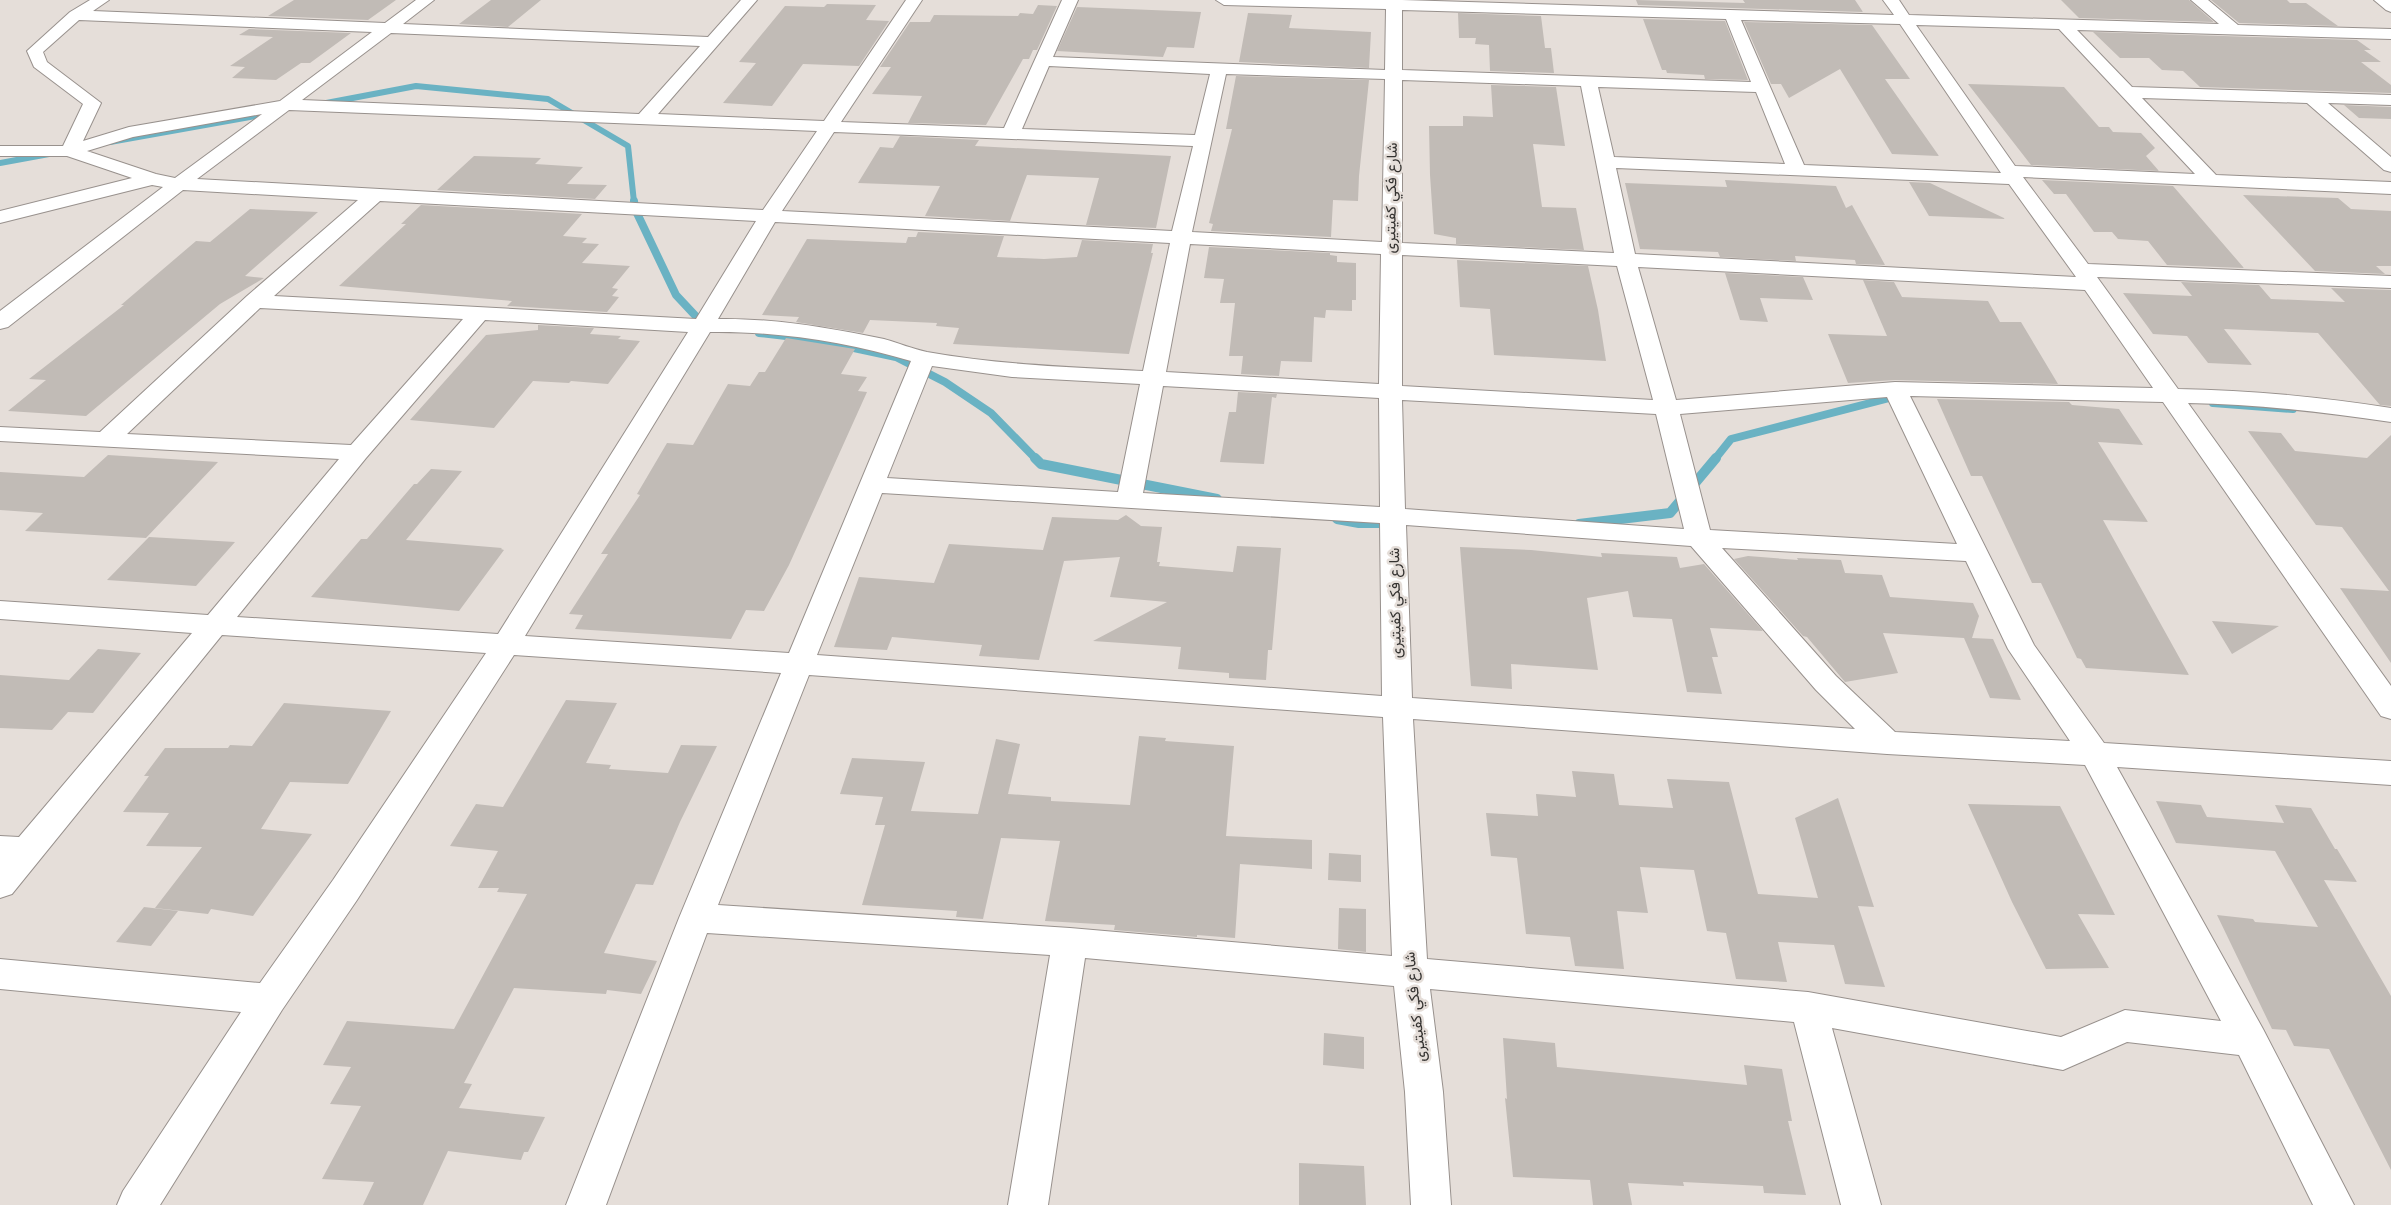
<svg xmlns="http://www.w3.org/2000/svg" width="2391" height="1205" viewBox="0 0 2391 1205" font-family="Jost,Vazirmatn,sans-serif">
	<rect width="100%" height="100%" fill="#e5ded9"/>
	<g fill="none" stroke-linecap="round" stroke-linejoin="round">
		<path stroke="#6ab2c3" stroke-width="6" d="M321 104 416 86 548 99 628 146 634 202
			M110 142 273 113
			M0 163 49 154"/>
		<path stroke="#6ab2c3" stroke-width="8" d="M634 201 635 209 676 295 705 326
			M759 333 812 339 896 357 945 382 991 413 1036 459
			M2213 403 2293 409
			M1715 459 1731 439 1901 395"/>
		<path stroke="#6ab2c3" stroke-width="10" d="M1035 458 1041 464 1217 499
			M1337 519 1359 523H1392
			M1579 524 1670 513 1716 458"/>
	</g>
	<path fill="#c1bbb6" d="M294 0H396L368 20 268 16Z
		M491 0H541L508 27 459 24Z
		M1636 0 1745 3 1743 0H1855L1863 12 1638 5Z
		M2061 0H2189L2214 22 2079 18Z
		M2211 0H2287L2290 3H2306L2338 26 2239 23Z
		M827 4 876 5 866 20 889 21 859 66 803 64 772 106 723 103 756 63 739 62 785 6 824 7Z
		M1038 5 1057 6 1037 50H1033L1029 59H1023L986 125 908 123 922 96 872 94 891 67H880L910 22H930L934 15 1018 16 1020 13 1033 14Z
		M1077 7 1102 8 1201 12 1194 48 1167 47 1163 57 1057 51Z
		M1248 13 1292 15 1289 28 1371 32 1369 68 1239 62Z
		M1458 13 1541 16 1545 48H1551L1554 73 1490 71 1489 45 1475 44 1476 38H1459Z
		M1643 19 1725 21 1748 80 1705 79 1704 75 1667 73 1666 70H1662Z
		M1744 22 1872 25 1910 79H1885L1939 156 1892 154 1840 69 1789 98 1781 84H1771Z
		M249 29 351 33 310 63H301L276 80 232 78 245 67 230 66 273 37 239 35Z
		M2093 32 2357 40 2371 50H2364L2381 62H2361L2391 85V93L2200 87 2183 71 2162 70 2149 58H2120Z
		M1236 76 1369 80 1359 176 1358 201 1333 200 1331 237 1211 231 1213 224 1209 223 1232 129H1226Z
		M1968 84 2064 87 2099 127H2109L2113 132 2141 133 2155 148 2146 156 2159 171 2031 165Z
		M1491 85 1556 87 1565 146 1533 144 1542 207 1576 208 1584 250 1456 244V238L1434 234 1430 175 1429 126H1463V116L1493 117Z
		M2344 105 2391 107V119L2359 118Z
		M900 136 979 140 975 146 1171 156 1156 228 1086 225 1099 178 1027 175 1010 221 925 216 940 186 858 183 880 147 893 148Z
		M474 156 541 158 535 164 583 167 567 184 607 185 595 199 437 190Z
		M1725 180 1836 186 1846 208 1852 205 1885 265 1856 264 1855 260 1795 256 1796 261 1720 257 1718 252 1640 249 1625 183 1727 187Z
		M2042 180 2173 186 2244 268 2167 265 2148 241 2118 239 2112 232H2094L2066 194H2054Z
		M1909 182 1930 183 2006 219 1929 216Z
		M2243 195 2338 198 2351 209 2391 211V266H2376L2385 274 2315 271Z
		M421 205 582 214 563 236 587 238 582 243 599 244 582 263 630 266 612 288 618 289 612 296 619 297 607 312 507 306 512 301 339 286 406 224H401Z
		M250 209 318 212 245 276 264 278 220 304 86 416 8 411 46 380 29 379 124 305H121L196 241 210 242Z
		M918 232 1004 236 997 257 1044 259 1077 257 1082 240 1153 244 1151 253H1153L1129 354 953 344 959 328 936 326 937 323 870 320 863 333 796 322 799 317 762 315 807 239 906 243 908 237H916Z
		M1209 247 1330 253V255L1337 256V262L1356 263V300H1352V311L1326 310 1325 318 1314 317 1312 362 1281 361 1279 376 1241 374 1243 356H1229L1235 303H1220L1224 279 1204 278Z
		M1457 260 1588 266 1598 310 1606 361 1494 355 1490 309 1460 307Z
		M1725 273 1803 277 1813 300 1760 298 1768 322 1740 320Z
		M1863 280 1894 282 1902 297 1988 301 2000 322H2021L2058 384 1895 380 1848 383 1828 334 1887 336Z
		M2181 282 2259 285 2271 299 2345 302 2331 288 2391 290V406L2380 405 2318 333 2224 329 2252 365 2208 363 2187 336 2153 334 2123 293 2192 296Z
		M538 325 594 328 590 334 621 336 618 339 640 341 608 384 571 381 569 383 533 381 494 428 410 420 486 335 538 330Z
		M786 338 855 349 841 374 867 377 858 391 867 392 789 565 764 611 746 610 731 639 575 629 583 615 569 614 608 554H601L640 495 637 494 667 443 693 445 728 384 750 386 759 372H765Z
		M1238 392 1277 394 1276 398 1272 397 1264 464 1220 462 1229 412H1236Z
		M1937 399 2069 402 2072 405 2119 409 2143 445 2098 442 2148 522 2103 520 2189 675 2086 668 2081 659 2077 658 2041 583H2032L1982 476H1971Z
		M2248 431 2281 433 2295 451 2367 458 2391 435V663L2340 588 2389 591 2342 527 2316 525Z
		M108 455 218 462 146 538 25 531 43 513 0 510V472L84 477Z
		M431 469 462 471 406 540 502 548 501 549 504 550 459 611 311 597 361 539H367L414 484H417Z
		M1126 515 1141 526 1162 527 1157 562H1160L1159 566 1233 572 1237 546 1281 548 1272 650H1268L1266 680 1229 678V673L1178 669 1181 647 1093 641 1167 602 1110 597 1120 557 1064 561 1039 660 979 656 982 645 892 637 887 650 834 647 859 577 934 583 949 544 1043 550 1052 517 1118 520Z
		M149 537 235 542 196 586 107 580Z
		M1460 547 1531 550 1602 557 1601 553 1677 557 1680 568 1704 564 1763 631 1710 628 1718 657H1712L1722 694 1687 692 1672 619 1633 617 1628 591 1587 598 1598 670 1511 664 1512 689 1471 686Z
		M1748 556 1798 560 1797 558 1841 560 1845 573 1882 575 1890 597 1973 603 1979 616 1972 638 1993 639 2021 700 1990 698 1964 638 1883 633 1898 673 1845 682 1807 637 1803 636 1734 559Z
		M2212 621 2279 626 2232 654Z
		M98 649 141 653 93 713 68 712 52 730 0 728V675L69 680Z
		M566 700 617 703 586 763 611 765 609 769 668 773 681 745 717 746 680 822 653 885 636 884 604 953 657 961 641 994 607 990 606 994 514 988 464 1083 472 1084 459 1108 545 1117 528 1152H524L521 1160 448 1151 423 1205H363L374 1182 322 1179 361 1106 330 1104 351 1067 323 1065 347 1021 454 1029 527 894 497 892 499 888H478L498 851 450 846 476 804 503 807Z
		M284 703 391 711 348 784 290 782 261 829 312 834 253 916 211 909 208 914 155 908 202 847 146 846 169 813 123 812 149 776H144L165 748H228L230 745 252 746Z
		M1139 736 1166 738 1165 741 1234 746 1226 836 1312 840V869L1240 864 1235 938 1197 935V937L1114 930 1115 925 1045 921 1060 841 1001 838 983 919 956 917 957 911 862 905 885 825H875L883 797 840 794 852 758 925 762 911 811 978 814 996 739 1020 744 1008 794 1051 797V801L1130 805Z
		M1572 771 1614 774 1619 805 1673 808 1667 779 1729 782 1758 894 1818 898 1795 818 1838 798 1874 907 1858 906 1885 987 1845 984 1834 945 1778 942 1787 982 1736 979 1726 933 1707 931 1694 870 1640 867 1648 913 1617 911 1624 969 1575 966 1570 937 1526 934 1517 858 1491 856 1486 813 1538 816 1536 794 1576 797Z
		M2156 801 2201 805 2207 817 2284 823 2275 805 2311 808 2335 849H2337L2357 882 2324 880 2391 996V1170L2329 1049 2294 1046 2286 1030 2272 1029 2217 915 2253 919 2255 922 2318 927 2275 851 2176 843Z
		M1968 804 2060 806 2115 915 2078 914 2109 968 2046 969 2012 902Z
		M1329 853 1361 855V882L1328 880Z
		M144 907 178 911 151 946 116 942Z
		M1339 908 1366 909V952L1338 949Z
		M1324 1033 1364 1037V1069L1323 1065Z
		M1503 1038 1555 1043 1557 1067 1747 1085 1744 1065 1782 1069 1792 1121H1788L1806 1195 1764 1193 1763 1186 1683 1182 1684 1186 1628 1183 1632 1205H1593L1590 1180 1513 1177 1505 1098 1507 1099Z
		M1299 1163 1364 1166 1366 1205H1299Z"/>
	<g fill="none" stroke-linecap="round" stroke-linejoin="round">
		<defs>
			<path id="street" d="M90 0H109L93 11 385 23 416 0H434L403 24 708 37 741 0H757L658 114 824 121 906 0H922L841 122 1004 128 1062 0H1078L1053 57 1385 70 1386 9 1224 5 1216 0H1402L1894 15 1883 0H1899L1909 15 2219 24 2191 0H2208L2238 25 2391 29V39L2077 30 2132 87 2391 95V105L2328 103 2391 157V172L2384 170 2307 103 2142 98 2216 175 2391 182V194L2023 177 2088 264 2391 276V288L2097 277 2178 389C2250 390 2320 397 2391 408V422C2323 412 2256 404 2188 403L2391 686V719L2381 716 2163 402 1910 396 2034 645 2104 743 2391 761V785L2117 767 2263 1029 2354 1205H2313L2239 1055 2127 1042 2063 1070 1832 1028 1881 1205H1841L1794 1022 1430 989 1443 1092 1451 1205H1411L1405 1092 1394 986 1085 958 1048 1205H1008L1050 955 707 933 606 1205H566L679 918 781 673 514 655 357 900 282 1010 160 1205H117L123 1191 241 1012 0 989V959L260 983 333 880 486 653 222 635 12 894 0 898V836L19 837 192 633 0 619V601L208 615 339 459 0 441V427L100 432 247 296 358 200 183 190 8 327 0 329V311L163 187 152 185 0 223V211L132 178 67 156H0V146H63L83 104 34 67 27 51 70 12ZM1402 10 1726 19 1751 82 1402 70ZM79 20 372 32 280 101 129 127 83 141 101 103 47 62 43 52ZM1741 20 1900 24 2001 173 1804 165ZM1916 25 2059 29 2195 174 2015 166ZM391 33 700 46 639 114 302 100ZM1049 66 1210 74 1195 135 1022 129ZM1226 74 1385 79 1382 242 1192 232ZM1402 80 1581 86 1614 253 1402 243ZM1598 87 1756 92 1785 164 1614 157ZM289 110 817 131 763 210 197 179ZM262 114 175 178 156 174 87 151 133 137ZM834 132 1193 146 1172 231 782 211ZM1616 168 2009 184 2076 277 1635 254ZM380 201 756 221 696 319 274 296ZM775 222 1170 243 1143 371C1071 367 999 365 927 352 913 349 898 343 884 339 830 328 773 318 718 319ZM1190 244 1381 254 1379 384 1166 372ZM1402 255 1617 266 1653 400 1402 386ZM1638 267 2085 290 2153 388 1895 382 1676 400ZM260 308 463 319 351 445 127 434ZM485 320 688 332 498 634 237 617 366 458ZM710 332C777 331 847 342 911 361L789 653 525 636ZM932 366 1012 377 1140 384 1118 492 887 478ZM1163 386 1379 398 1380 507 1143 493ZM1887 397 1957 544 1710 530 1680 414ZM1402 400 1656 414 1684 529 1405 509ZM882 493 1380 523 1382 696 817 655ZM1406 525 1691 546 1816 690 1855 729 1412 698ZM1722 548 1966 561 2008 649 2070 741 1895 732 1836 676ZM809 675 1383 717 1392 956 1070 928 718 905ZM1413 719 1887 754 2085 765 2221 1021 2125 1010 2061 1037 1808 992 1427 959Z
				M2374 0H2391V12L2386 10Z"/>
		</defs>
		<use href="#street" stroke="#98918d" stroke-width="2"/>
		<use href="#street" fill="#fff" fill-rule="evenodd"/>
	</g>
	<g text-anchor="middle" stroke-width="5" stroke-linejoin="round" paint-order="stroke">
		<g font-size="15" fill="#353331" stroke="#e5ded9">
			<text transform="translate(1391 198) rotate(-89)" y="5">شارع فكي كفيتيرى</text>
			<text transform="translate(1395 603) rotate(-91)" y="5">شارع فكي كفيتيرى</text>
			<text transform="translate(1415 1007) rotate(-96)" y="5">شارع فكي كفيتيرى</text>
		</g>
	</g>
</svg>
